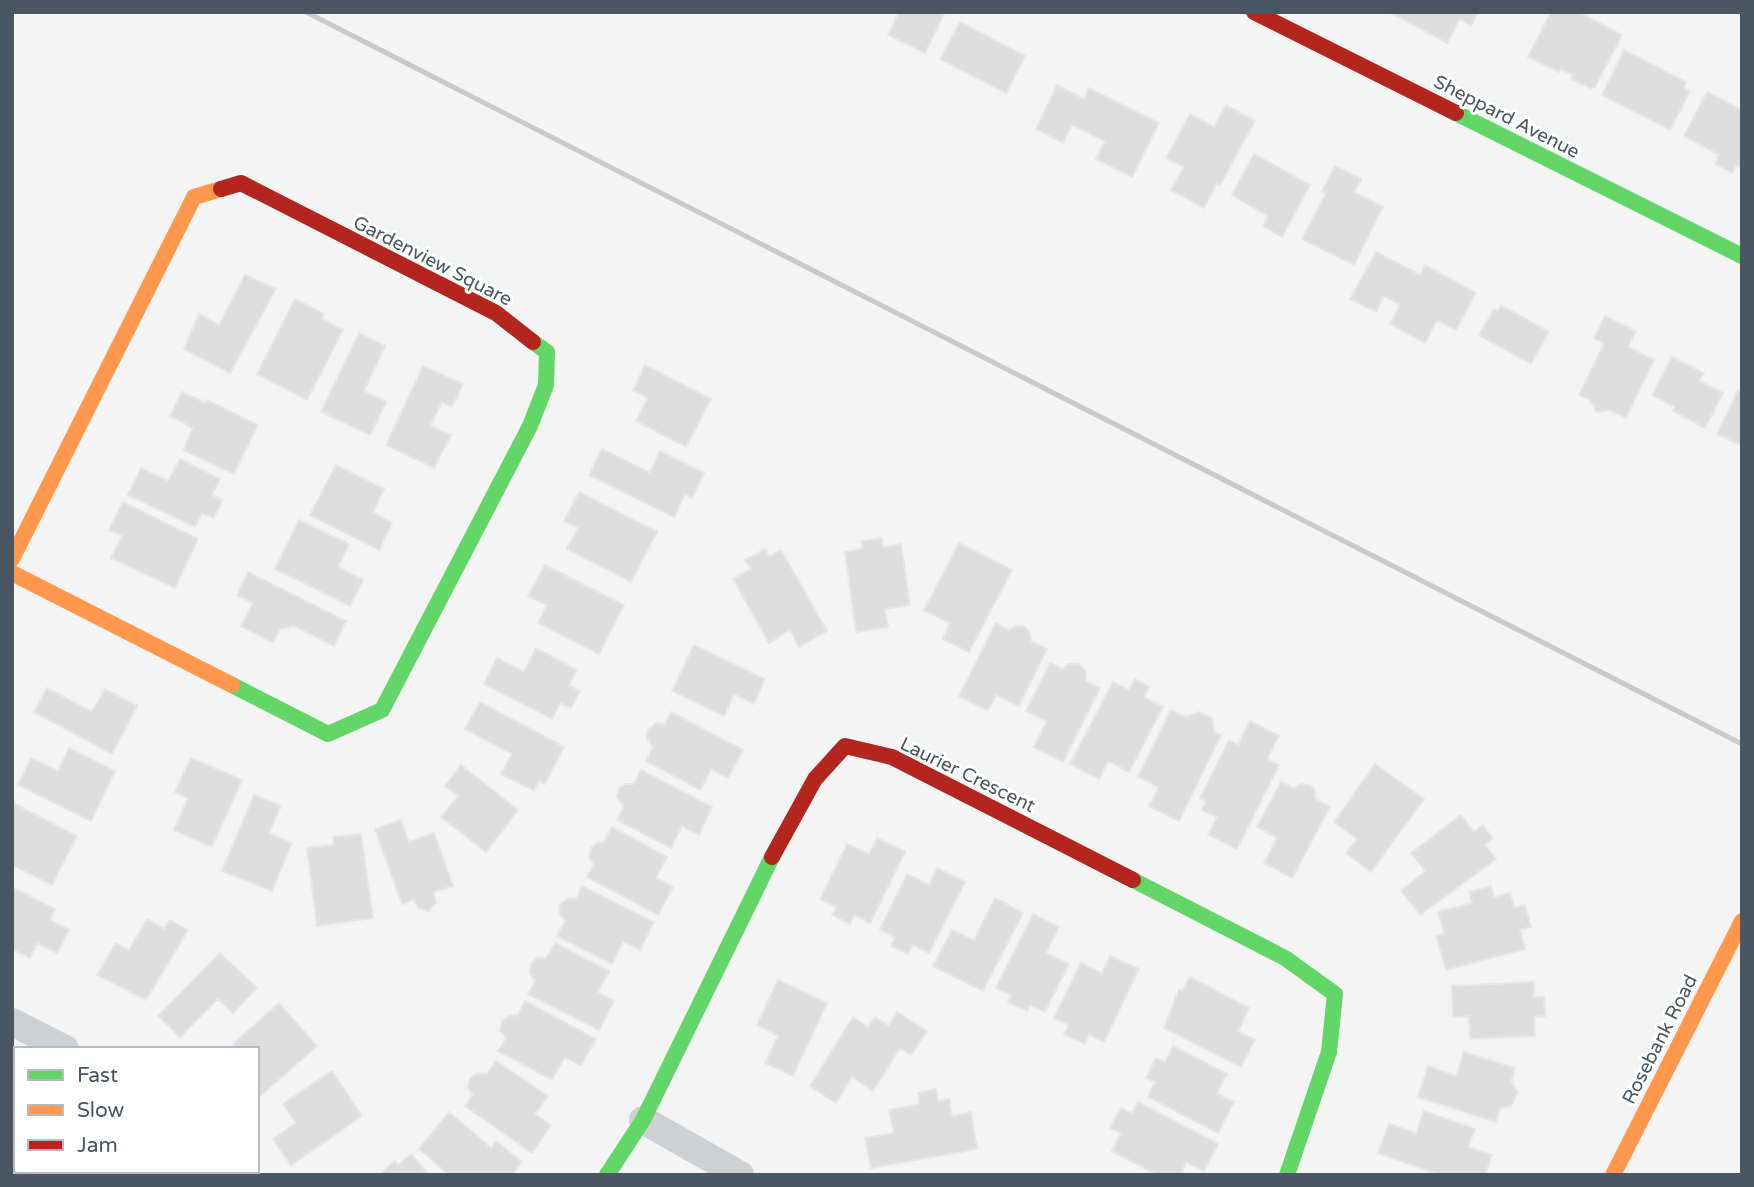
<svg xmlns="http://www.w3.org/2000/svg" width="1754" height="1187" viewBox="0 0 1754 1187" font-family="'Varela Round',sans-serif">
	<rect width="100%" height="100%" fill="#f4f4f4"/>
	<path fill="#ddddde" stroke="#e5e6e7" stroke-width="2" d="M899 12H945L925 53 888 35Z
		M1389 12H1478L1471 26 1460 19 1447 43Z
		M1551 12H1579L1622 35 1595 87 1590 88 1571 79 1573 75 1561 69 1559 72 1528 57Z
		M960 22 1025 56 1006 93 940 59Z
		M1624 50 1686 82 1684 88 1690 91 1670 130 1602 95Z
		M1057 85 1084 99 1089 88 1159 123 1132 177 1096 159 1105 141 1072 125 1063 143 1036 129Z
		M1707 92 1742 110V168L1736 165 1732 173 1715 164 1719 155 1684 136Z
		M1226 105 1255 121 1220 185 1217 183 1204 208 1171 190 1184 167 1166 158 1190 114 1214 127Z
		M1254 154 1310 185 1282 237 1263 226 1268 216 1232 195Z
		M1335 166 1361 179 1354 192 1383 207 1354 265 1302 239 1326 193 1322 191Z
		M1376 252 1420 275 1425 265 1476 293 1456 330 1437 320 1425 343 1390 324 1400 305 1384 296 1376 312 1350 299Z
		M245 275 276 289 230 373 184 349 199 314 219 325Z
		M295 299 324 314 322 319 343 330 307 400 257 374Z
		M1501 305 1549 332 1531 364 1479 335 1494 309 1498 311Z
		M1605 316 1636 331 1628 347 1654 360 1626 418 1610 410 1597 412 1590 400 1579 395 1604 344 1594 338Z
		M359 333 385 346 364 391 386 402 370 435 321 412Z
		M1672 357 1704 373 1699 381 1723 393 1705 428 1673 411 1675 407 1652 395Z
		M645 365 711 399 686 447 636 421 648 398 633 390Z
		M423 366 463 384 452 407 442 402 430 426 451 435 434 468 386 445Z
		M1738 390 1742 392V446L1717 434Z
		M182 392 205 403 207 400 258 425 234 474 183 450 193 428 170 416Z
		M602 449 650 473 660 451 704 473 692 498 685 494 674 517 589 475Z
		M180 459 220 479 212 495 223 500 214 518 202 513 195 527 128 495 141 468 168 481Z
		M336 465 384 489 373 512 392 523 379 550 310 515Z
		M579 492 657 532 631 582 567 549 578 528 564 521Z
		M123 502 198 539 175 588 111 558 122 536 109 530Z
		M299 520 349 544 338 567 363 580 350 606 275 569Z
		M882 538 883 547 901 544 910 605 885 609 888 627 856 632 845 552 863 549 861 541Z
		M959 543 1012 570 969 652 943 639 950 623 924 610Z
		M765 549 769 556 781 550 827 631 799 647 790 630 769 643 733 579 751 569 745 560Z
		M545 565 624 605 599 654 538 623 547 605 528 596Z
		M248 572 346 621 334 646 294 626 280 629 273 643 241 626 253 603 237 595Z
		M996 623 1009 630 1015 626H1024L1030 632 1031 641 1047 649 1019 706 996 695 988 711 959 696Z
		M694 645 765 679 754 704 734 694 724 716 672 691Z
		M536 648 577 670 569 685 580 691 571 708 560 703 552 719 484 684 497 658 524 672Z
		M1050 663 1062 669 1068 664H1078L1085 670 1086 681 1100 688 1063 762 1034 747 1047 721 1026 711Z
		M1135 679 1149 687 1144 697 1163 707 1129 772 1108 761 1099 779 1070 764 1113 682 1129 690Z
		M47 688 92 712 105 689 137 706 112 754 34 712Z
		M480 702 564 747 545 784 539 781 534 791 501 774 512 754 465 729Z
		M1171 710 1186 717 1199 712 1212 718 1214 732 1221 735 1179 821 1149 806 1159 787 1138 777Z
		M671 712 743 750 728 778 711 769 700 790 646 761 653 747 647 738 648 730 656 723 665 724Z
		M1250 721 1279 736 1267 759 1279 765 1237 849 1208 835 1217 817 1202 810 1206 801 1200 798 1229 740 1238 745Z
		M69 748 115 771 91 821 18 785 31 758 58 771Z
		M191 758 242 780 212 847 174 830 188 798 175 792Z
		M1375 764 1424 799 1371 872 1346 853 1357 839 1334 822Z
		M461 765 518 810 486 852 441 817 458 796 445 786Z
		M641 770 712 807 699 835 682 826 671 848 617 820 624 806 617 798 619 788 625 784H634Z
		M1281 782 1294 788 1300 784 1310 785 1315 790V799L1330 807 1292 878 1264 863 1277 838 1257 827Z
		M254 795 281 806 269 833 292 843 272 891 222 871Z
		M13 803 77 836 52 885 12 865Z
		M1461 815 1474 832 1483 825 1493 838 1485 845 1496 859 1420 915 1401 891 1425 871 1411 853Z
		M401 820 409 842 434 833 453 886 434 892 436 903 429 911 418 908 414 900 402 904 375 829Z
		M612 827 667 857 656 878 673 887 658 915 587 877 594 864 589 857 591 848 597 843 604 842Z
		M361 834 373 918 317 926 307 848 334 845 333 837Z
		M877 838 905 852 870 923 854 915 850 924 832 915 837 907 820 899 847 844 869 854Z
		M937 868 965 882 929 953 913 945 908 954 891 946 895 937 880 929 907 874 929 885Z
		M582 886 654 922 640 950 623 941 612 964 557 936 565 921 559 913 560 904 569 898 576 899Z
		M1491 886 1494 897 1510 893 1514 907 1525 905 1531 927 1520 930 1525 949 1446 970 1436 936 1444 934 1438 912 1472 903 1469 892Z
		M12 887 55 909 50 920 69 930 57 953 37 943 30 958 12 949Z
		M995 898 1023 913 983 991 933 966 952 930 974 940Z
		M1033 914 1059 927 1046 953 1069 964 1045 1012 1030 1005 1027 1011 1008 1002 1011 995 996 988Z
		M147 919 164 929 170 920 188 930 146 1000 97 975 116 943 129 950Z
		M555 943 609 971 598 992 614 1001 599 1030 528 994 535 981 530 973 531 964 537 958H546Z
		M220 953 257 988 233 1013 218 999 180 1037 158 1016Z
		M1110 956 1139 969 1104 1042 1089 1035 1085 1044 1064 1034 1069 1025 1054 1018 1081 963 1102 973Z
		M1190 977 1249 1008 1238 1031 1255 1040 1241 1067 1164 1028 1179 989 1182 991Z
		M778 980 827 1003 793 1076 765 1063 778 1036 757 1025Z
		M1534 982V997H1544L1545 1016 1534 1017 1535 1036 1470 1039 1469 1016 1453 1017 1452 986Z
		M525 1001 596 1039 581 1066 565 1057 552 1080 498 1051 506 1038 500 1031 502 1021 510 1015 517 1016Z
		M279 1003 317 1046 257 1099V1049H237L233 1044Z
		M897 1012 927 1031 911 1055 900 1048 873 1091 852 1077 836 1103 810 1086 853 1017 868 1027 875 1017 889 1026Z
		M1173 1046 1227 1074 1217 1093 1234 1102 1218 1133 1148 1097 1155 1082 1146 1078 1156 1058 1165 1062Z
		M1464 1052 1515 1068 1511 1082 1518 1092 1511 1106 1500 1108 1496 1122 1418 1097 1428 1066 1456 1076Z
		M496 1061 548 1096 535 1114 551 1125 532 1153 465 1106 473 1094 468 1088 470 1078 477 1073 487 1074Z
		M332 1071 362 1116 291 1165 273 1139 296 1123 283 1104Z
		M936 1089 938 1101 949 1099 952 1116 971 1112 977 1149 871 1168 865 1138 894 1133 889 1110 920 1104 918 1093Z
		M1138 1102 1218 1144 1204 1171 1186 1162 1180 1175H1157L1112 1151 1121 1133 1110 1128 1121 1108 1132 1113Z
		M1424 1111 1475 1129 1468 1147 1492 1155 1485 1175H1440L1378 1153 1389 1124 1416 1133Z
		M449 1112 491 1148 496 1141 522 1162 512 1175H449L419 1149Z
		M12 1146 16 1148V1171H47L44 1175H12Z
		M411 1154 429 1175H379L395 1161 398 1165Z"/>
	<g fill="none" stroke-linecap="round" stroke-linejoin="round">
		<path stroke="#ced0d2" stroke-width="28" d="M12 1022 65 1049
			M643 1120 740 1175
			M198 1171 200 1175"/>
		<path stroke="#63d668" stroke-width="16" d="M1456 113 1742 256
			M232 685 328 734 382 710 530 426 546 385 547 352 533 342
			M1133 880 1285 958 1335 994 1329 1052 1287 1175
			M607 1175 643 1120 772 857"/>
		<path stroke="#ff974d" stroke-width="16" d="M12 559 194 197 221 189
			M12 573 232 685
			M1613 1175 1742 921"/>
		<path stroke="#b3261e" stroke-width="16" d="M1254 12 1456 113
			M221 189 241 183 496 313 533 342
			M772 857 815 779 845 746 892 757 1133 880"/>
		<path stroke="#c9cacc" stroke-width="5" d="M306 12 1742 744"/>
	</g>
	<g text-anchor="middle" stroke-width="6" stroke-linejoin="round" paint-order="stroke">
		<g font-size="19" fill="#4a5661" stroke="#fff">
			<text transform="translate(1507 116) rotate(27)" y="7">Sheppard Avenue</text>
			<text transform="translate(433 260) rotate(27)" y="7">Gardenview Square</text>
			<text transform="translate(968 774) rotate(26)" y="7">Laurier Crescent</text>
			<text transform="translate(1659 1039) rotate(-63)" y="7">Rosebank Road</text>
		</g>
	</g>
	<rect width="1754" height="1187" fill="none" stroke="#4a5661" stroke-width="28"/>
	<rect x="14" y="1047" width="245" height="126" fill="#ffffff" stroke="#b7bbc0" stroke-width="2"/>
	<rect x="28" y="1070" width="35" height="10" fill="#63d668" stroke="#b7bbc0" stroke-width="2"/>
	<text x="77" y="1082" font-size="21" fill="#4a5661">Fast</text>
	<rect x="28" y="1105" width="35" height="10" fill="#ff974d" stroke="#b7bbc0" stroke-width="2"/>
	<text x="77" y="1117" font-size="21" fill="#4a5661">Slow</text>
	<rect x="28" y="1140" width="35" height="10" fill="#b3261e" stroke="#b7bbc0" stroke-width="2"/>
	<text x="77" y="1152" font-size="21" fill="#4a5661">Jam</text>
</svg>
